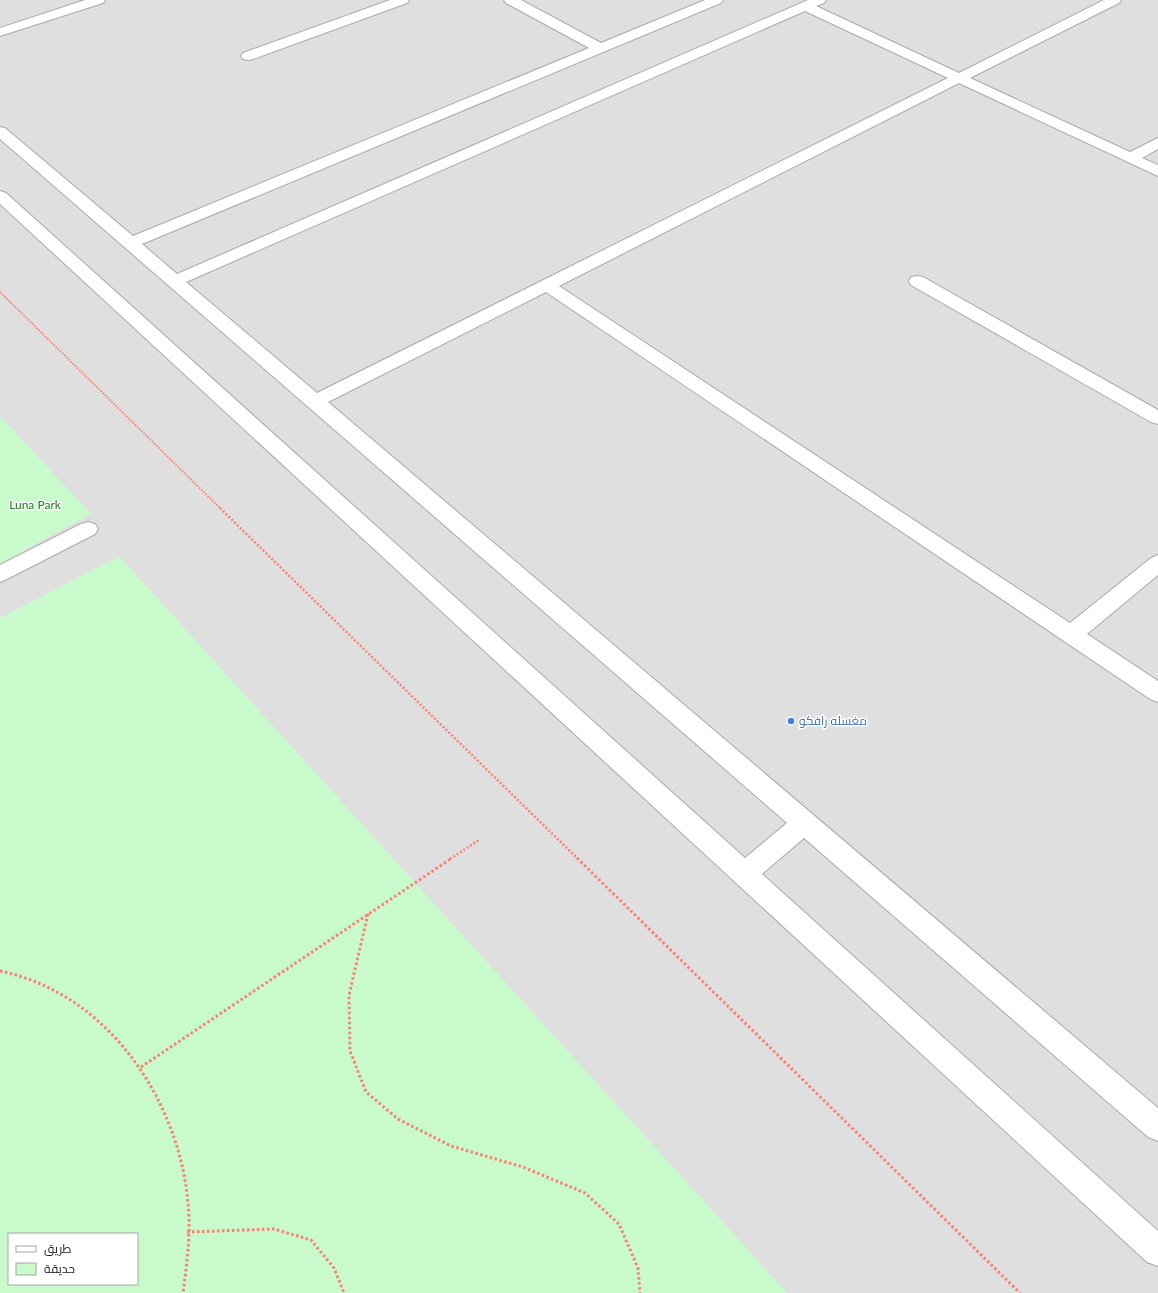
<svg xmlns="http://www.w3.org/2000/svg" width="1158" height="1293" viewBox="0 0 1158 1293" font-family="Lato,Cairo,sans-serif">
	<rect width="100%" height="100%" fill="#f2efe9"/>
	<path fill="#e0dfdf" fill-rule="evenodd" d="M0 0H1158V1293H0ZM9 1234H137V1284H9Z"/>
	<path fill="#c8facc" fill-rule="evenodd" d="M0 416 91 514 0 563Z
		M119 556 787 1293H0V618ZM9 1234H137V1284H9Z"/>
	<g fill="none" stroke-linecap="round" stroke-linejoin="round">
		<defs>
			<path id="lane" d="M88 522 95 524 98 529 95 534 7 579 0 582V565L81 524Z"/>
			<path id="street" d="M85 0H105L103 3 0 36V28Z
				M390 0H409L407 3 253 59 248 60 243 59 241 56 243 53Z
				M504 0H521L601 43 705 0H723L721 3 142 244 177 274 808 0H826L824 3 816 6 959 73 1104 0H1121L1119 3 970 78 1130 152 1158 138V149L1142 158 1158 165V176L959 83 559 286 1070 623 1151 558 1158 555V575L1087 634 1158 681V702L1150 699 546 292 328 402 1158 1108V1141L1148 1137 804 838 762 874 1158 1231V1266L1147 1262 0 204V191L6 193 745 858 787 823 0 139V127L5 128 133 236 589 48 506 3ZM805 11 948 78 317 393 186 282Z
				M917 276 923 277 1158 410V424L1151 422 911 285 909 281 911 277Z"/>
		</defs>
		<use href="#lane" stroke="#a9a9a9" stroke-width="2"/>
		<use href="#street" stroke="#a9a9a9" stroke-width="2"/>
		<path stroke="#fa8072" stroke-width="2" stroke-dasharray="1.5 1.5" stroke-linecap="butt" d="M0 292 221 509"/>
		<path stroke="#fa8072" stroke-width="2.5" stroke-dasharray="2 2" stroke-linecap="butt" d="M220 508 578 859
			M450 859 479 840"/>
		<path stroke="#fa8072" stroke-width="3" stroke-dasharray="2.5 2.5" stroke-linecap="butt" d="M577 858 1020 1293
			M368 914 349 995 350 1051 366 1092 398 1119 451 1146 523 1167 585 1193 619 1224 638 1268 640 1293
			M0 971C107 993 178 1098 188 1202 191 1232 187 1263 183 1293
			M141 1067 452 858
			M187 1232 274 1229 311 1240 334 1268 344 1293"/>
		<use href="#lane" fill="#fff" fill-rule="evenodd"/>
		<use href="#street" fill="#fff" fill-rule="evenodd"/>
	</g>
	<circle fill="#3f7fe0" stroke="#fff" stroke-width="1.5" cx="791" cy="721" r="4"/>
	<g text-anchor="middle" stroke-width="3" stroke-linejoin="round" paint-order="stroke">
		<g font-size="12" fill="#0c8416" stroke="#fff">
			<text x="35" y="509">Luna Park</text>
		</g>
		<g font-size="12" fill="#366cbe" stroke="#fff" text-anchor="start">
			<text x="799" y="725">مغسله رافكو</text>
		</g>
	</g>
	<rect x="8" y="1233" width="130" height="52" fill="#ffffff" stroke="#a7a7a7"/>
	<rect x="16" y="1246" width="20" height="6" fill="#ffffff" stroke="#a7a7a7"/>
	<text x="44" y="1253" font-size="12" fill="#222222">طريق</text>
	<rect x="16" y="1263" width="20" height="12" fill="#c8facc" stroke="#a7a7a7"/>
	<text x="44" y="1273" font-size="12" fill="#222222">حديقة</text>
</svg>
